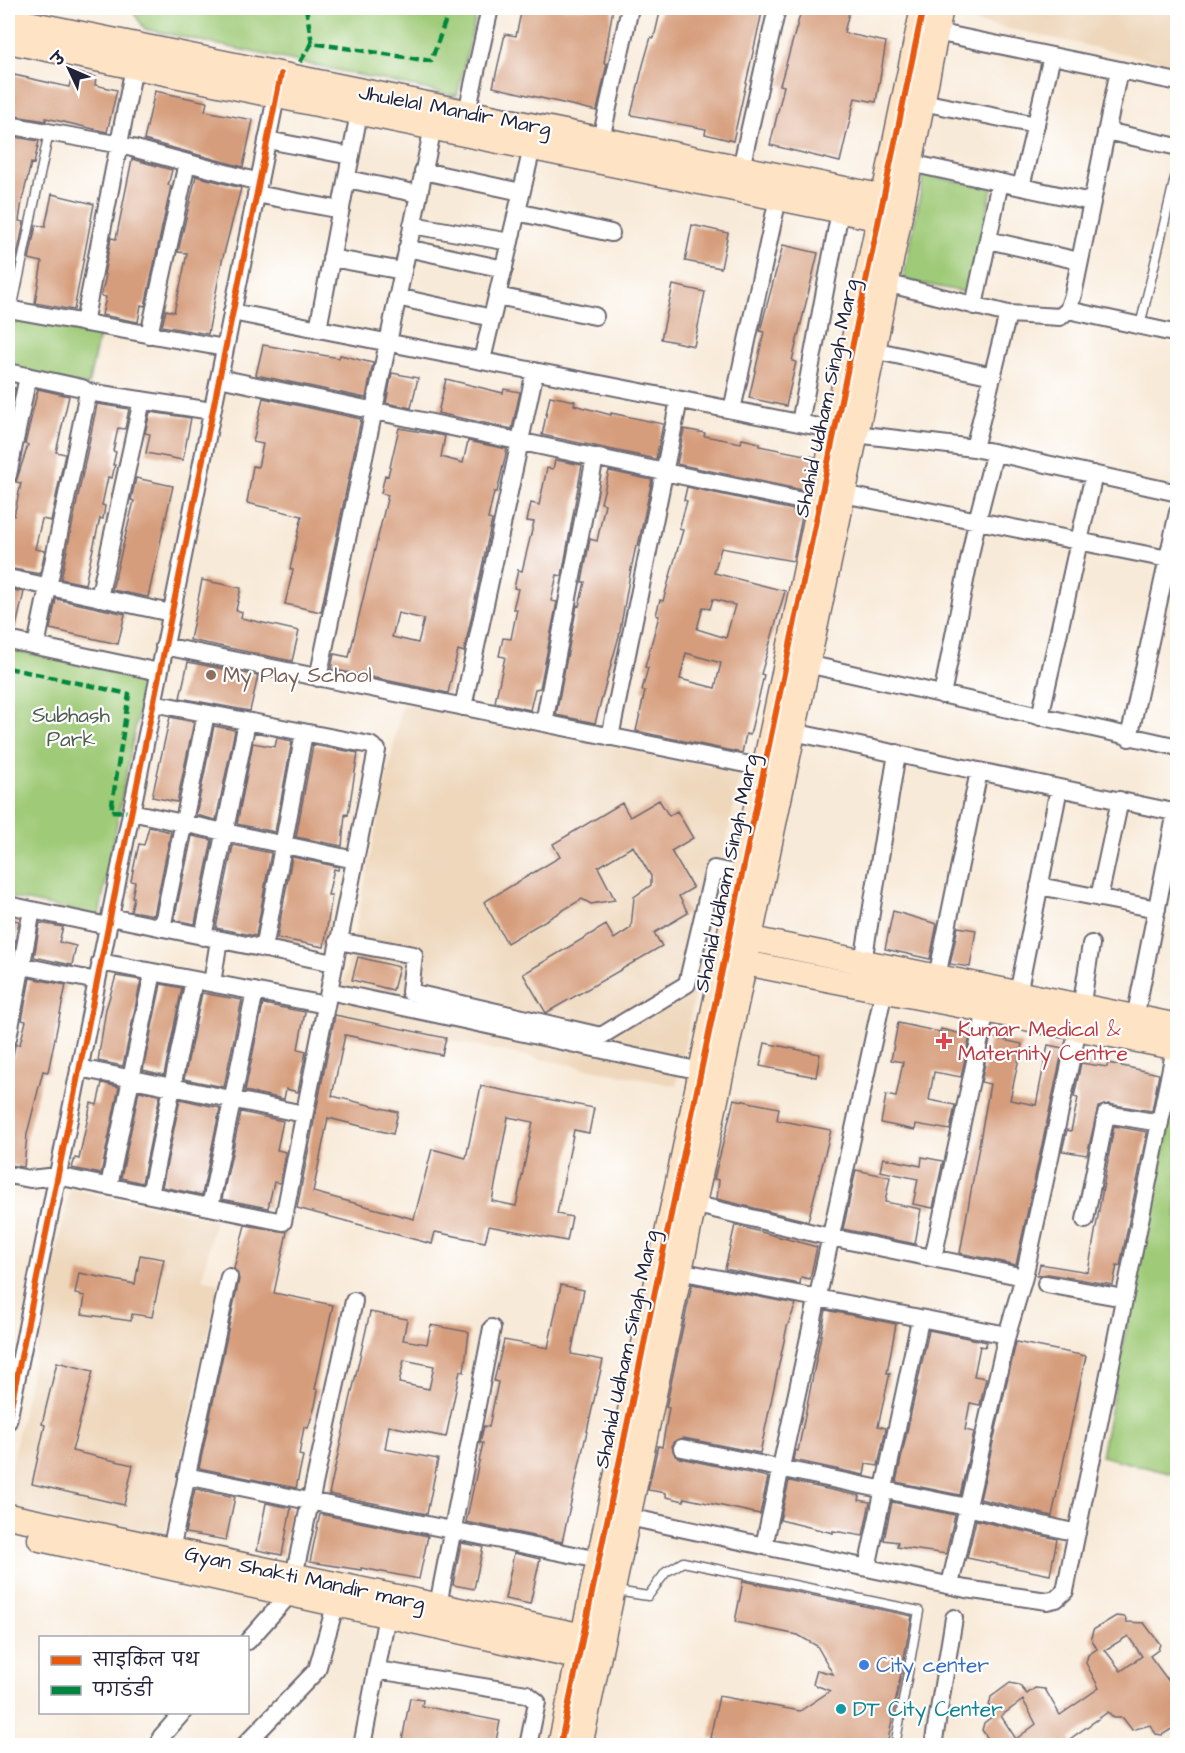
<svg xmlns="http://www.w3.org/2000/svg" width="1185" height="1753" viewBox="0 0 1185 1753" font-family="'Architects Daughter','Playpen Sans Deva',sans-serif">
	<rect width="100%" height="100%" fill="#fff"/>
	<filter id="ink" filterUnits="userSpaceOnUse"><feTurbulence type="fractalNoise" baseFrequency=".0167" numOctaves="2"/><feDisplacementMap in="SourceGraphic" scale="12" xChannelSelector="R" yChannelSelector="G"/><feConvolveMatrix kernelMatrix="1 2 1 2 8 2 1 2 1" color-interpolation-filters="sRGB"/></filter>
	<filter id="wash" filterUnits="userSpaceOnUse"><feTurbulence type="fractalNoise" baseFrequency=".008" numOctaves="4" result="noise"/><feDisplacementMap in="SourceGraphic" scale="24" xChannelSelector="R" yChannelSelector="G"/><feGaussianBlur stdDeviation="1.35" result="paint"/><feColorMatrix in="noise" values="0 0 0 0 0 0 0 0 0 0 0 0 0 0 0 0 0 1.4 0 .05"/><feComposite in="paint" operator="in"/></filter>
	<g filter="url(#wash)">
		<rect width="100%" height="100%" fill="#f8ead8"/>
		<path fill="#eed7bb" d="M960 8H1177V65L958 18Z
			M402 703 741 772 676 1086 337 1018Z
			M70 1189 215 1219 202 1279 219 1283 164 1542 8 1510V1480Z"/>
		<path fill="#9fca77" stroke="#607659" stroke-width="1.5" d="M130 8H478L457 96 145 29Z
			M924 175 992 188 970 293 903 280Z
			M8 316 99 335 88 386 8 369Z
			M8 649 145 677 99 916 8 897Z
			M1177 1077V1475L1101 1456Z"/>
		<g id="blocks">
			<path fill="#d69d7c" fill-rule="evenodd" d="M522 8H613L604 63 607 64 597 111 493 87 505 34 516 36Z
				M661 8H763L733 141 705 134 706 129 631 115 643 65 651 37 654 38Z
				M802 8H850L844 33 886 42 876 102 855 98 840 162 770 145 784 86 780 85Z
				M73 72 96 77 95 85 117 90 107 132 46 118V121L8 115 14 75 69 87Z
				M155 91 207 102 205 111 253 120 243 167 144 140Z
				M8 136 39 141 34 164 31 163 22 201 19 221 24 222 12 280H8Z
				M132 159 172 170 168 185 171 186 145 306 141 305 138 322 102 315 106 297 101 296 106 275 104 274 111 238 116 239Z
				M196 176 241 188 222 261 208 334 162 326 166 310 174 312 182 278 187 253 178 252Z
				M52 194 94 204 74 310 35 303 42 262 29 259 36 225 45 227Z
				M692 225 728 233 721 268 685 261Z
				M783 245 818 253 792 361 796 362 786 406 749 398 764 332 760 331Z
				M673 285 705 292 694 346 661 339Z
				M263 345 339 358 340 355 373 363 366 398 256 375Z
				M392 373 418 378 411 408 386 403Z
				M446 379 503 393 504 389 520 392 512 429 438 413Z
				M8 387 15 388 8 424Z
				M38 389 69 396 56 452 65 454 51 521 42 519 35 549 45 551 40 574 8 568V515L14 516 21 483 16 482 28 445 25 444Z
				M550 396 575 401 574 405 611 415V413L663 424 656 459 542 435Z
				M263 398 361 419 321 612 285 604 293 570 290 569 302 516 247 503 253 466 258 467 263 444 253 442Z
				M97 404 129 409 125 429 118 428 113 451 116 452 113 465H115L112 478 108 477 102 505 105 506 103 519 100 518 85 584 61 579Z
				M150 412 191 418 183 460 146 453 150 434 145 433Z
				M399 428 445 436 441 457 463 463 468 441 507 449 497 492H494L488 519 492 520 464 652 458 650 448 693 331 669 334 654 349 657 388 495 381 493 385 475 388 476ZM398 613 424 619 418 643 392 637Z
				M684 429 705 433 704 436 741 443 742 439 760 443 759 446 815 457 807 491 677 464Z
				M555 460 582 465 562 576 557 575 551 601 557 602 540 688 535 689 530 710 495 702 505 657 499 656 503 638 511 639 517 609H513L518 589 514 588 518 570 522 571 534 522 527 521 531 503 539 505 547 468 553 469Z
				M609 471 652 480 638 546H636L630 574 619 636 595 723 556 715 577 605 579 606 585 582H582L590 539 597 541 605 504 601 503Z
				M136 478 173 486 148 597 112 590 134 501 131 500Z
				M687 487 803 512 793 561 721 548 714 573 785 591 761 674 764 675 750 735 746 734 742 753 636 731 645 691 642 690 648 668 645 667 659 616 656 615 660 600 663 601 683 530 679 529 687 501 684 500ZM713 599 735 605 726 638 697 629 703 607 710 609ZM686 653 721 663 715 688 680 679Z
				M202 580 241 588 236 610 242 612 241 618 299 631 292 661 190 640Z
				M8 589 24 592 15 631 8 630Z
				M56 599 125 614 118 644 50 629Z
				M188 662 258 676 250 711 180 698Z
				M170 717 194 722 177 802 152 797Z
				M214 726 235 730 216 820 196 815Z
				M277 738 292 741 275 832 237 824 253 743 275 747Z
				M313 745 358 753 348 815 345 814 342 846 296 837Z
				M659 800 669 816 677 811 693 838 671 851 693 888 679 896 688 913 654 933 662 946 546 1013 523 974 606 925 614 939 631 928 634 897 651 885V876L633 846 598 867 615 900 591 904 582 899 507 943 484 902 560 857 553 844 622 803 630 817Z
				M149 827 171 832 154 915 131 911 134 897H132L135 882 131 881 134 866 139 844 144 845Z
				M192 836 212 840 195 924 174 920Z
				M233 845 271 853 256 936 216 928Z
				M292 857 339 867 338 870 334 869 328 895H332L324 947 277 938Z
				M893 911 937 924 930 959 885 949Z
				M8 919 19 921 13 953H8Z
				M40 923 63 927 59 942 76 946 72 965 34 957Z
				M958 927 976 930 970 967 950 964Z
				M358 957 399 967 393 990 352 980Z
				M116 976 141 980 123 1066 98 1061 106 1009Z
				M30 978 66 985 48 1072 43 1071 27 1134 24 1167 8 1165V1079L15 1045 20 1044 26 1021 22 1020Z
				M161 984 182 988 164 1075 143 1070Z
				M202 993 242 1000 224 1087 184 1079Z
				M263 1004 305 1012 298 1049 306 1051 298 1092 286 1089 284 1099 245 1091Z
				M335 1015 446 1038 442 1055 345 1035 332 1096 398 1112 393 1134 328 1118 313 1192 414 1219 432 1149 466 1158 481 1086 594 1108 589 1133 574 1130 557 1214 572 1217 567 1241 489 1226 485 1242 435 1232 432 1244 297 1208ZM508 1117 533 1122 516 1206 492 1201Z
				M898 1023 940 1032 941 1029 970 1036 961 1077 934 1072 929 1100 955 1105 950 1130 916 1124 915 1130 881 1123 886 1095 896 1097 903 1062 891 1060Z
				M994 1038 1022 1044 1010 1100 1036 1105 1048 1045 1063 1048 1016 1265 960 1253 990 1084 981 1082 990 1040Z
				M765 1043 820 1054 816 1077 760 1066Z
				M1081 1063 1107 1067 1108 1063 1159 1074 1152 1111 1108 1104 1098 1107 1087 1155 1062 1151 1067 1130 1071 1131 1078 1098 1074 1097Z
				M102 1083 119 1087 101 1174 72 1168 75 1158 79 1159 91 1103 97 1105Z
				M139 1091 160 1095 142 1183 121 1178Z
				M180 1099 220 1108 202 1195 162 1187Z
				M734 1099 779 1108 777 1120 831 1130 808 1221 717 1199 719 1180 714 1179Z
				M241 1112 283 1121 277 1150 286 1152 280 1183 274 1182 268 1208 222 1199Z
				M1114 1126 1147 1132 1120 1266 1117 1265 1113 1285 1048 1274 1037 1276 1040 1264 1088 1272Z
				M922 1157 943 1161 933 1208 913 1204 918 1179 880 1171 883 1158 921 1166Z
				M856 1170 890 1177 885 1202 921 1209 915 1244 843 1229Z
				M245 1225 287 1232 274 1293 333 1305 315 1389 318 1390 315 1406 308 1428 304 1427 299 1455 303 1456 296 1488 199 1468 239 1279 234 1268Z
				M735 1225 817 1247 810 1279 801 1277 800 1284 725 1269Z
				M140 1255 164 1259 152 1317 132 1314 131 1321 82 1314 85 1296 75 1294 79 1273 135 1284Z
				M692 1284 796 1304 787 1327 760 1453 684 1438 675 1441 672 1446 675 1455 680 1458 768 1477 760 1514 684 1498V1501L666 1497V1493L648 1490 658 1446 662 1447 669 1408 666 1407Z
				M561 1285 584 1290 571 1354 603 1360 562 1542 466 1522 483 1443H480L484 1426 489 1427 498 1382 494 1381 504 1340 548 1348Z
				M826 1310 896 1324 887 1373H890L878 1426 886 1428 878 1466 866 1464 864 1475 793 1460 795 1450 798 1451Z
				M370 1312 407 1319 403 1340 427 1344 431 1325 469 1332 464 1372 460 1371 446 1437 389 1426 385 1449 438 1459 427 1514 329 1494ZM404 1360 434 1366 429 1389 399 1383Z
				M929 1330 987 1342 985 1347 980 1346 974 1376 986 1378 980 1405 970 1403 965 1430 974 1432 960 1495 896 1482Z
				M1016 1342 1086 1356 1052 1516 980 1499Z
				M57 1362 93 1371 72 1451 133 1465 124 1505 32 1484 45 1425 42 1424Z
				M789 1481 860 1496 859 1500 870 1502 863 1536 833 1531V1533L780 1520Z
				M195 1489 235 1497 226 1540 185 1533Z
				M892 1502 955 1515 946 1554 897 1547 898 1542 884 1540Z
				M266 1503 291 1508 282 1555 257 1550Z
				M320 1514 428 1536 419 1579 361 1568V1570L310 1562Z
				M976 1520 1057 1539 1050 1575 967 1558Z
				M461 1543 483 1547 474 1589 453 1585Z
				M514 1553 540 1559 530 1604 505 1599Z
				M743 1581 912 1616 887 1746H746L710 1738 719 1696 800 1711 830 1691 813 1684 817 1670 833 1674 817 1646 798 1635 735 1622Z
				M1116 1616 1125 1617 1127 1622 1144 1623 1160 1644 1158 1650 1150 1656 1178 1694V1725L1162 1735 1156 1734 1150 1725 1132 1730 1123 1718H1114L1108 1712 1070 1739 1075 1746H993L982 1730 984 1723 994 1715 989 1706 991 1697 1010 1683 1019 1685 1027 1694 1035 1688 1045 1689 1060 1715 1099 1688 1086 1663 1088 1655 1097 1649 1091 1638 1093 1630ZM1128 1636 1142 1656 1121 1671 1105 1650ZM1023 1700 1036 1724 1016 1739 1001 1716Z
				M410 1698 423 1700 422 1706 500 1721 495 1746H401Z"/>
		</g>
	</g>
	<g filter="url(#ink)">
		<use href="#blocks" fill-opacity="0" stroke="#6d6872" stroke-width="1.5"/>
		<g fill="none" stroke-linecap="round" stroke-linejoin="round">
			<defs>
				<path id="lane" d="M12 310 49 132
					M1140 326 1178 165
					M616 1591 648 1596 666 1572 683 1562 919 1611 895 1746"/>
				<path id="street" d="M926 30 1178 82
					M922 102 1036 125
					M467 112 490 8
					M8 125 121 145 259 182
					M1106 131 1178 147
					M601 139 630 8
					M267 140 351 156
					M910 163 1091 202
					M741 168 777 8
					M423 171 521 192
					M347 179 419 194
					M1021 187 1052 56
					M256 194 341 210
					M517 212 611 233
					M412 225 510 242
					M988 240 1079 261
					M407 248 504 269
					M331 258 403 271
					M886 283 1008 314 1060 317 1068 310 1073 295 1119 70
					M497 296 595 316
					M397 297 492 318
					M974 306 1000 182
					M8 309 225 348
					M1068 310 1178 334
					M232 312 855 434 974 448 1178 493
					M84 323 134 67
					M318 329 359 113
					M149 335 187 163
					M873 350 993 376
					M482 360 532 148
					M8 372 82 388 88 392 212 411
					M219 378 821 505
					M732 410 778 198
					M800 423 840 211
					M974 448 1008 314
					M8 475 28 376
					M843 494 1178 561
					M8 578 171 613
					M99 598 142 400
					M8 640 159 672
					M36 646 88 392
					M164 646 765 768
					M807 664 1178 747
					M318 678 433 127
					M942 695 977 521 994 455
					M463 707 535 371
					M1040 717 1094 474
					M544 723 595 457
					M793 732 1178 813
					M610 737 679 400
					M1129 738 1178 512
					M131 812 355 860
					M1039 886 1157 909
					M1099 898 1120 800
					M8 905 108 926
					M110 917 334 963
					M162 928 206 714
					M203 937 247 722
					M338 941 414 955 410 992 601 1036 687 984 714 869 743 875
					M264 949 304 733
					M100 962 326 1005
					M863 962 897 753
					M8 963 97 981
					M937 977 979 771
					M212 983 219 940
					M329 991 701 1071
					M1018 994 1059 788
					M1135 1018 1176 812
					M8 1038 32 910
					M79 1068 304 1114
					M8 1175 30 1179 57 1176 283 1222 377 750 370 745 153 703
					M109 1186 153 972
					M150 1195 194 980
					M693 1204 830 1237 1024 1277
					M210 1207 255 991
					M1085 1220 1106 1114 1160 1123
					M933 1258 986 1010
					M679 1271 1007 1335
					M1046 1284 1124 1298
					M8 1421 278 87
					M682 1448 967 1507 1077 1533
					M186 1476 599 1560
					M619 1515 966 1589 1047 1601 1056 1599 1065 1591 1175 1048
					M764 1546 884 990
					M171 1550 229 1277
					M867 1568 920 1320
					M950 1585 1007 1335 1024 1277 1078 1028 1091 944
					M438 1605 492 1328
					M248 1641 290 1594 354 1301
					M377 1670 527 1694 537 1702 528 1746
					M161 1737 183 1712
					M244 1746 317 1670 338 1596
					M362 1746 387 1615
					M933 1746 954 1618"/>
				<path id="secondary" d="M8 19 899 200
					M8 41 896 222
					M736 936 1178 1026
					M730 960 1178 1048
					M8 1516 598 1639
					M40 1539 595 1661
					M560 1746 923 8
					M580 1746 871 362 941 8"/>
			</defs>
			<use href="#lane" stroke="#6d6872" stroke-width="11"/>
			<use href="#street" stroke="#6d6872" stroke-width="20"/>
			<use href="#secondary" stroke="#6d6872" stroke-width="27"/>
			<use href="#lane" stroke="#fff" stroke-width="8"/>
			<use href="#street" stroke="#fff" stroke-width="16"/>
			<use href="#secondary" stroke="#fee4c5" stroke-width="24"/>
			<path stroke="#00873e" stroke-width="4.5" stroke-dasharray="9 4.5" stroke-linecap="butt" d="M306 8 312 43
				M300 62 312 43 431 61 450 8
				M8 668 129 694 111 811 131 812"/>
			<defs>
				<path id="cycleway" d="M8 1421 281 74
					M560 1746 923 8"/>
			</defs>
			<use href="#cycleway" stroke="#fff" stroke-width="10"/>
			<use href="#cycleway" stroke="#e8590c" stroke-width="6"/>
		</g>
	</g>
	<circle fill="#8d6e63" stroke="#fff" stroke-width="2" cx="211" cy="675" r="6"/>
	<path fill="#e0444e" stroke="#fff" stroke-width="2" d="M941 1032h6v6h6v6h-6v6h-6v-6h-6v-6h6z"/>
	<circle fill="#3f7fe0" stroke="#fff" stroke-width="2" cx="864" cy="1665" r="6"/>
	<circle fill="#0f9aa8" stroke="#fff" stroke-width="2" cx="841" cy="1709" r="6"/>
	<g text-anchor="middle" stroke-width="4.5" stroke-linejoin="round" paint-order="stroke">
		<g font-size="21" fill="#22223b" stroke="#fff">
			<text transform="translate(455 110) rotate(11)" y="7">Jhulelal Mandir Marg</text>
			<text transform="translate(826 398) rotate(-78)" y="7">Shahid Udham Singh Marg</text>
			<text transform="translate(726 873) rotate(-78)" y="7">Shahid Udham Singh Marg</text>
			<text transform="translate(626 1349) rotate(-78)" y="7">Shahid Udham Singh Marg</text>
			<text transform="translate(305 1578) rotate(12)" y="7">Gyan Shakti Mandir marg</text>
		</g>
		<g font-size="21" fill="#785e54" stroke="#fff" text-anchor="start">
			<text x="223" y="682">My Play School</text>
		</g>
		<g font-size="21" fill="#4e5d50" stroke="#fff">
			<text x="71" y="722">Subhash<tspan x="71" dy="24">Park</tspan></text>
		</g>
		<g font-size="21" fill="#be3a42" stroke="#fff" text-anchor="start">
			<text x="958" y="1036">Kumar Medical &amp;<tspan x="958" dy="24">Maternity Centre</tspan></text>
		</g>
		<g font-size="21" fill="#366cbe" stroke="#fff" text-anchor="start">
			<text x="876" y="1672">City center</text>
		</g>
		<g font-size="21" fill="#0d838f" stroke="#fff" text-anchor="start">
			<text x="853" y="1716">DT City Center</text>
		</g>
	</g>
	<rect width="1185" height="1753" fill="none" stroke="#fff" stroke-width="30"/>
	<rect x="39" y="1636" width="210" height="78" fill="#ffffff" stroke="#a7a7b1" stroke-width="1.5"/>
	<rect x="51" y="1656" width="30" height="9" fill="#e8590c" stroke="#a7a7b1" stroke-width="1.5"/>
	<text x="93" y="1666" font-size="18" fill="#22223b">साइकिल पथ</text>
	<rect x="51" y="1686" width="30" height="9" fill="#00873e" stroke="#a7a7b1" stroke-width="1.5"/>
	<text x="93" y="1696" font-size="18" fill="#22223b">पगडंडी</text>
	<g transform="translate(69 69) rotate(314)" stroke="#ffffff" stroke-width="4.5" paint-order="stroke">
	<path d="M0-4.5L10 22L0 15L-10 22Z" fill="#22223b"/>
	<text y="-9" font-size="16" font-weight="bold" text-anchor="middle" fill="#22223b">उ</text>
	</g>
</svg>
